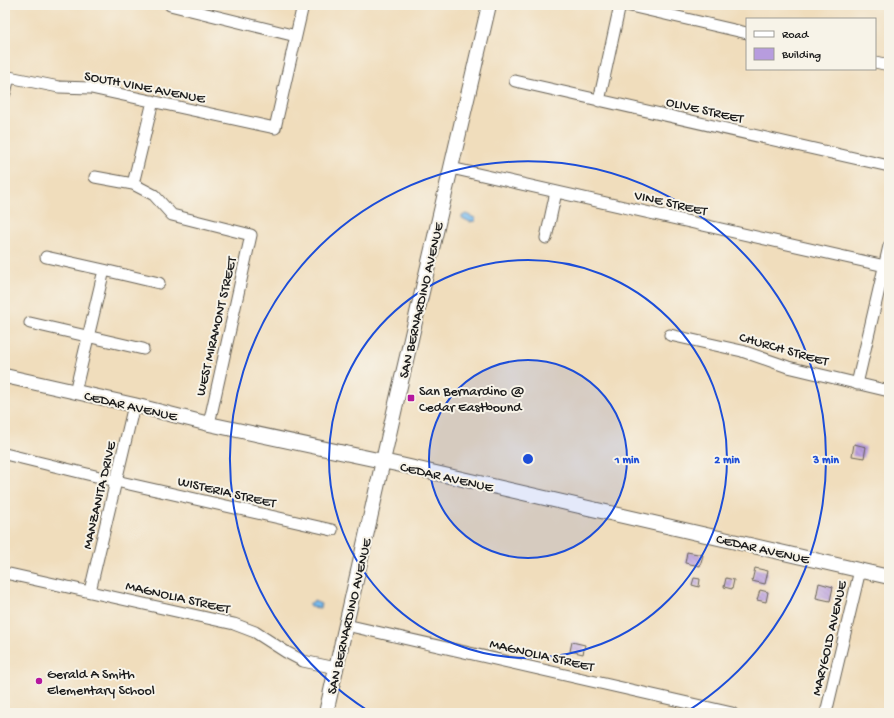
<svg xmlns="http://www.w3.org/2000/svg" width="894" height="718" viewBox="0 0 894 718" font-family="'Gochi Hand',sans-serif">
	<defs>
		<pattern id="water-waves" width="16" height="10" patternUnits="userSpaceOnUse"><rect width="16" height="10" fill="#79bbee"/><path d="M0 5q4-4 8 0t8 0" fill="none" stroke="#68a0cc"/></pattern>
		<pattern id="building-back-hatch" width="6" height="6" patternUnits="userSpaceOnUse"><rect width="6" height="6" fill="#b79cde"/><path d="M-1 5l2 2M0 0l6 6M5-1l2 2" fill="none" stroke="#947eb3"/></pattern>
	</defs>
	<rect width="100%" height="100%" fill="#f7f3e8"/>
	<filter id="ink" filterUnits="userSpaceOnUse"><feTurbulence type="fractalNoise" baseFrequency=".025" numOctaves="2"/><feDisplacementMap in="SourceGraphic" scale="8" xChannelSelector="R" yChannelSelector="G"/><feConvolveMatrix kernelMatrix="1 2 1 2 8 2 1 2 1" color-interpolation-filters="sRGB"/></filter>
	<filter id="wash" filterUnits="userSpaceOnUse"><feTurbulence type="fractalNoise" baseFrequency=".012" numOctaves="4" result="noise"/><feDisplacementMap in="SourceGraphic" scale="16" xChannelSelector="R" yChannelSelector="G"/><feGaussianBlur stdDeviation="0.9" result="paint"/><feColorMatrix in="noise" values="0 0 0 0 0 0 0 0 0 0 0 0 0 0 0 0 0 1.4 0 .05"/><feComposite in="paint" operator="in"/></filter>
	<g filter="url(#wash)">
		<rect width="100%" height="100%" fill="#f0ddbc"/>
		<path fill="url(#water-waves)" stroke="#4a6c85" d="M466 214 475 218V221L470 222 462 218V216Z
			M314 601 321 604 320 608 310 607 309 604Z"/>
		<g id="blocks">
			<path fill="url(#building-back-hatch)" d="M854 444 866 447 864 458 852 456Z
				M687 552 703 555 700 566 685 563Z
				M755 568 768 571 765 584 752 581Z
				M694 578 700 579 699 587 692 585Z
				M726 578 734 580 732 589 724 587Z
				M819 583 833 587 830 601 816 598Z
				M760 590 768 592 766 602 757 600Z
				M572 642 585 645 583 654 570 651Z"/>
		</g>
	</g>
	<g filter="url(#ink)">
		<use href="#blocks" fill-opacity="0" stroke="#666054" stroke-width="1"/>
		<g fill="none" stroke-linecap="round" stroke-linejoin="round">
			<defs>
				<path id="minor" d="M170 5 296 36
					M626 5 747 33
					M875 62 889 65
					M515 81 889 166
					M5 93 9 77 59 87 91 88 275 128 303 5
					M599 101 620 5
					M451 168 885 266
					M95 177 133 184 154 195 172 215 251 235 209 424
					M133 184 153 101
					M546 238 556 192
					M46 257 104 270 75 392
					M104 270 159 283
					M30 323 143 349
					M670 335 742 351 788 367 889 391
					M857 384 889 246
					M5 454 116 481 332 530
					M5 573 234 624 255 632 286 652 303 661 336 668
					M90 591 134 405
					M346 625 732 713
					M826 713 860 570"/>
				<path id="major" d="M5 376 134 405 209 424 401 465 889 577
					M326 713 397 399 489 5"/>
			</defs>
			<use href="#minor" stroke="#666054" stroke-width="13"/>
			<use href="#major" stroke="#666054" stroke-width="16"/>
			<use href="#minor" stroke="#fff" stroke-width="11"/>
			<use href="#major" stroke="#fff" stroke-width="14"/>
		</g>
	</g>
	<circle cx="528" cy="459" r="99" fill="#1d4ed8" fill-opacity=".12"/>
	<g fill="none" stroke="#1d4ed8" stroke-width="2">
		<circle cx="528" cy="459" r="99"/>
		<circle cx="528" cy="459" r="199"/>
		<path d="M370 712A298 298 0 1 1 686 712"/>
	</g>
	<g fill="#b5179e" stroke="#f7f3e8" stroke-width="1.5">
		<rect x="407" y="394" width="8" height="8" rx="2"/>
		<circle cx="39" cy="681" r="4"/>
	</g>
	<g text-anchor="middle" stroke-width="4" stroke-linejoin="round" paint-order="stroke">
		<g font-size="14" fill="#1c1c1c" stroke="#f7f3e8">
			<text transform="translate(145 86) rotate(11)" y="5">SOUTH VINE AVENUE</text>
			<text transform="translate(705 109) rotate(13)" y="5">OLIVE STREET</text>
			<text transform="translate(671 202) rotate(13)" y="5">VINE STREET</text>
			<text transform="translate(420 300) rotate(-77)" y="5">SAN BERNARDINO AVENUE</text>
			<text transform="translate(215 326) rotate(-77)" y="5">WEST MIRAMONT STREET</text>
			<text transform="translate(784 348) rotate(16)" y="5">CHURCH STREET</text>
			<text transform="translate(131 405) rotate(13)" y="5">CEDAR AVENUE</text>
			<text transform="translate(447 476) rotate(13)" y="5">CEDAR AVENUE</text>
			<text transform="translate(227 491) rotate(13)" y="5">WISTERIA STREET</text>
			<text transform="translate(98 495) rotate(-77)" y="5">MANZANITA DRIVE</text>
			<text transform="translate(763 548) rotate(13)" y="5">CEDAR AVENUE</text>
			<text transform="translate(178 596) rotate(13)" y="5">MAGNOLIA STREET</text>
			<text transform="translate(348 616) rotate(-77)" y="5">SAN BERNARDINO AVENUE</text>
			<text transform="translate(828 638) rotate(-77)" y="5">MARYGOLD AVENUE</text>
			<text transform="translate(542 654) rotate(13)" y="5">MAGNOLIA STREET</text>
		</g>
		<g font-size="14" fill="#1c1c1c" stroke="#f7f3e8" text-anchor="start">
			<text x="419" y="395">San Bernardino @<tspan x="419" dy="16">Cedar Eastbound</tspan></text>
			<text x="47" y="678">Gerald A Smith<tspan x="47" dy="16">Elementary School</tspan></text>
		</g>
	</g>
	<circle cx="528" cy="459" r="6" fill="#1d4ed8" stroke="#f7f3e8" stroke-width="2"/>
	<g font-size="12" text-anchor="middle" font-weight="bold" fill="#1d4ed8" stroke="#f7f3e8" stroke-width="4" stroke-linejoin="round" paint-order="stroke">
		<text x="627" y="463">1 min</text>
		<text x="727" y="463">2 min</text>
		<text x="826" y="463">3 min</text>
	</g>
	<rect width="894" height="718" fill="none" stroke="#f7f3e8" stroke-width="20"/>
	<rect x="746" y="18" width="130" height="52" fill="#f7f3e8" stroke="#9f9d96"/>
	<rect x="754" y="31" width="20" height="6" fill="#ffffff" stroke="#9f9d96"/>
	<text x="782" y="38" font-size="12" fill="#1c1c1c">Road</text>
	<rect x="754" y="48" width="20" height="12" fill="#b79cde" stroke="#9f9d96"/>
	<text x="782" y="58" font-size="12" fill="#1c1c1c">Building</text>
</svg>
